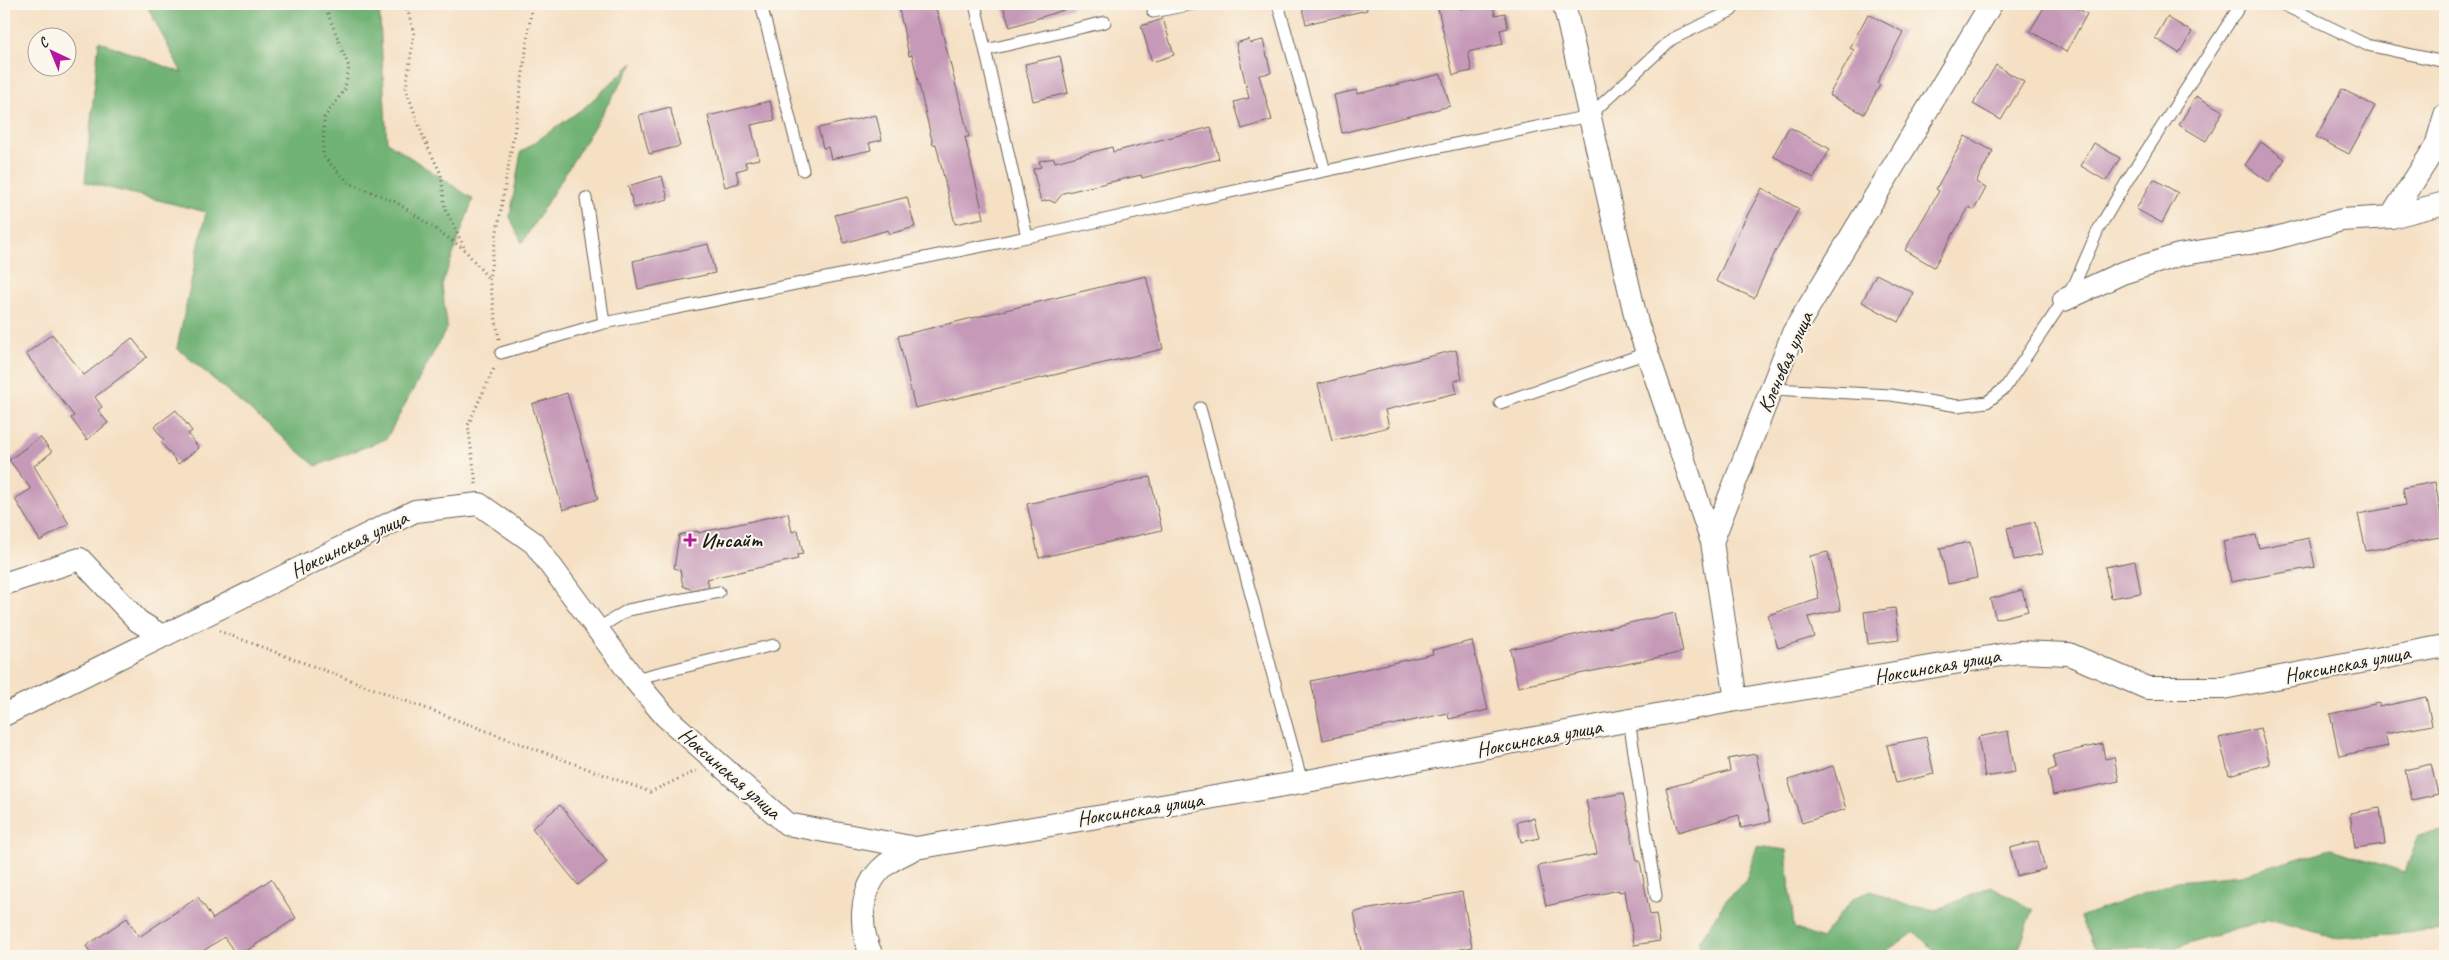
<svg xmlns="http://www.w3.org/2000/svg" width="2449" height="960" viewBox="0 0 2449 960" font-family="Caveat,sans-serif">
	<rect width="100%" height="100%" fill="#fbf7ec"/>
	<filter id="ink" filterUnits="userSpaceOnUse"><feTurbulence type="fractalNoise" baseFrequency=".02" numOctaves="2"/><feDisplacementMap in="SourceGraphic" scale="10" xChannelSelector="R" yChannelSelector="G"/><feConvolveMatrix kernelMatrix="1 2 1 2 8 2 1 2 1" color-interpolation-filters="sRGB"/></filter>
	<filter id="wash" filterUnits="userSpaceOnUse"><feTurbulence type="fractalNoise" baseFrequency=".0096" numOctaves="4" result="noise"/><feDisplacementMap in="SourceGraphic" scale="20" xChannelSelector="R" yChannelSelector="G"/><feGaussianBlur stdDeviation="1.12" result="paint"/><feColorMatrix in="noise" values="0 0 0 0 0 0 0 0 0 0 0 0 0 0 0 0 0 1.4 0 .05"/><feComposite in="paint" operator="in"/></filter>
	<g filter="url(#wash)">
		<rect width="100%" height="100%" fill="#f5e0c4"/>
		<path fill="#71b274" stroke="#466748" d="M146 4H379L387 142 473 199 442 285 447 328 386 439 316 466 177 348 206 212 85 182 99 41 182 73Z
			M634 62 522 243 510 217 521 152 585 107Z
			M2445 832V930L2337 938 2269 919 2179 947 2095 948 2080 917 2177 881 2241 875 2331 849 2405 872 2419 835Z
			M1757 846 1786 850 1794 928 1821 939 1853 899 1871 890 1905 905 1937 910 1991 886 2033 910 2016 956H1939L1915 932 1878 956H1701L1699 942 1726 900 1746 880Z"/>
		<g id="blocks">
			<path fill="#c599b7" d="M898 4H935L969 137H965L984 218 955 224 936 144 933 145 912 55 909 56Z
				M1002 4H1073V7L1010 27Z
				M1301 4H1366L1367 10 1306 24Z
				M1437 4H1459L1460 9 1493 4 1495 15 1505 13 1508 28 1500 30 1503 44 1468 52 1472 71 1453 75Z
				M2046 4H2070L2087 14 2066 52 2030 31Z
				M1868 14 1903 32 1877 83 1880 85 1864 114 1829 95 1854 50 1850 48Z
				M2167 17 2192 32 2179 53 2155 38Z
				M1163 19 1174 55 1152 62 1141 26Z
				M1249 39 1250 43 1263 40 1271 73 1259 75 1272 120 1242 129 1234 102 1249 98 1236 43Z
				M1060 56 1068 93 1033 101 1025 64Z
				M1996 65 2024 82 2001 120 1973 104Z
				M1441 74 1450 106 1342 133 1334 95 1357 90V94Z
				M2342 89 2375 106 2349 154 2316 137Z
				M2196 96 2223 111 2206 141 2179 125Z
				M770 101 775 120 751 125 759 159 745 162 747 168 736 171 739 183 725 187 708 116Z
				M670 107 680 146 649 154 639 115Z
				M876 115 882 140 869 143 871 150 831 159 828 147 823 148 818 128Z
				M1211 127 1219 159 1142 178 1141 175 1063 193 1055 203 1049 200 1041 202 1033 169 1041 167 1039 161 1054 158 1055 162 1112 147 1113 152Z
				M1789 127 1830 149 1814 178 1773 156Z
				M1965 136 1993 151 1976 182 1986 188 1974 210 1969 207 1934 267 1905 250 1939 191 1936 189Z
				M2261 142 2285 159 2269 182 2245 165Z
				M2094 143 2120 158 2106 181 2081 166Z
				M662 176 668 199 634 208 628 186Z
				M2154 179 2178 193 2162 223 2136 209Z
				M1762 188 1799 209 1776 250 1754 298 1716 281 1740 229Z
				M907 197 915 227 889 234 888 230 844 243 835 215Z
				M708 244 715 273 638 289 633 261Z
				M1876 274 1914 293 1899 322 1862 302Z
				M1146 276 1163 349 915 408 898 336Z
				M52 334 84 375 132 338 147 357 95 397 102 407 98 410 108 423 87 440 71 418 74 416 26 354Z
				M1456 350 1462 379 1454 381 1457 393 1385 410 1389 427 1332 441 1318 384Z
				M567 393 598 499 563 510 532 404Z
				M176 410 192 431 188 434 199 448 178 464 161 442 164 440 154 427Z
				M40 437 52 452 34 466 69 524 40 541 15 499 31 489 9 460Z
				M1150 477 1162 530 1039 558 1027 504Z
				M2435 482 2445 536 2366 551 2358 514 2406 505 2403 488Z
				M788 513 792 532 798 530 803 554 797 555 798 559 707 579 709 586 692 590 683 586 680 570 674 568 679 535 698 531V533Z
				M2035 522 2042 554 2014 560 2007 528Z
				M2256 535 2259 548 2309 538 2315 567 2231 582 2223 541Z
				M1970 542 1977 578 1948 584 1940 548Z
				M1828 552 1841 610 1808 617 1814 637 1778 648 1768 615 1819 599 1810 556Z
				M2135 561 2141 593 2111 598 2105 567Z
				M2022 590 2028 611 1996 619 1990 599Z
				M1895 608 1899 640 1868 644 1864 612Z
				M1675 613 1683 652 1518 687 1510 649Z
				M1472 641 1488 710 1449 719 1448 713 1323 740 1311 681 1433 654 1432 650Z
				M2426 697 2432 725 2385 734 2388 746 2339 756 2330 714 2379 703V707Z
				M2260 728 2270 764 2229 775 2219 738Z
				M2008 731 2015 772 1985 777 1978 737Z
				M1926 737 1934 774 1896 783 1887 745Z
				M2102 744 2105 759 2114 757 2119 781 2053 795 2048 771 2056 768 2053 755Z
				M1756 754 1770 822 1741 828 1739 815 1678 832 1666 788 1730 771 1728 759Z
				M2431 764 2438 794 2412 800 2405 770Z
				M1833 766 1846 809 1802 823 1788 780Z
				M1623 793 1637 861H1640L1650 915 1656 914 1660 941 1634 945 1625 891 1619 892V890L1546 906 1538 866 1597 854 1586 800Z
				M560 805 607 862 578 885 532 828Z
				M2380 808 2385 844 2355 848 2350 813Z
				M1534 818 1539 838 1521 842 1517 822Z
				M2038 841 2045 869 2017 876 2010 848Z
				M271 879 296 918 239 956H237L224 937 196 956H93L86 946 127 918 139 937 198 897 213 919Z
				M1462 892 1472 947 1423 956H1362L1354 912Z"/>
		</g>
	</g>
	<g filter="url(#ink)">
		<use href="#blocks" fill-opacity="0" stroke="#686157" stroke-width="1"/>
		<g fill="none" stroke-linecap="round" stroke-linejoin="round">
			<defs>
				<path id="service" d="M761 4 803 170
					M975 4 1027 237
					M1278 4 1325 171
					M2282 4 2367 45 2445 62
					M1153 12 1193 4
					M986 50 1105 22
					M586 198 604 323
					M501 353 604 323 1027 237 1325 171 1589 116 1672 39 1731 11 1735 4
					M1772 389 1891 395 1958 406 1987 402 2005 388 2075 283 2098 230 2130 176 2241 4
					M1500 403 1647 353
					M1200 408 1302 782
					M597 629 628 610 719 592
					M634 679 774 645
					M1629 720 1656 896"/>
				<path id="minor" d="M1564 4 1637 323 1712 542
					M2391 217 2445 203
					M2064 300 2122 273 2179 255 2268 240 2342 220 2391 217 2436 146 2445 115
					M4 584 80 559 138 621 162 636
					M1736 700 1712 542 1793 333 1991 4
					M4 715 415 511 479 504 534 543 634 679 665 716 787 824 916 848 1302 782 1736 700 2019 652 2069 654 2147 688H2223L2445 646
					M872 956C857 925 859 882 891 861 899 856 908 852 916 848"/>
			</defs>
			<use href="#service" stroke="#686157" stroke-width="13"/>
			<use href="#minor" stroke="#686157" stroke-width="24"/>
			<path stroke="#686157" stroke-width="3" stroke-dasharray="1 4" stroke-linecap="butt" d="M324 4 349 67 345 89 324 118 323 156 349 183 396 202 464 249 488 278
				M406 4 414 33 406 89 424 139 441 174 445 208 464 247
				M499 339 489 278 518 110 532 4
				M476 484 468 425 495 366
				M219 631 650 792 696 771"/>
			<use href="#service" stroke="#fff" stroke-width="11"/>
			<use href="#minor" stroke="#fff" stroke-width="22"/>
		</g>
	</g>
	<path fill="#b5179e" stroke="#fbf7ec" stroke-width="2" d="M687.5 532.5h5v5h5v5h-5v5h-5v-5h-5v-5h5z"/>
	<g text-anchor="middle" stroke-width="4" stroke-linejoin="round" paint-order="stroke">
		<g font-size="21" fill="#1c1c1c" stroke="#fbf7ec">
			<text transform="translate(1785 362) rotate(-66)" y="7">Кленовая улица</text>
			<text transform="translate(349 544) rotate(-26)" y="7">Ноксинская улица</text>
			<text transform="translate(2347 664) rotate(-11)" y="7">Ноксинская улица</text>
			<text transform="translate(1937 666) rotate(-10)" y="7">Ноксинская улица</text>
			<text transform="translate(1539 738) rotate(-11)" y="7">Ноксинская улица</text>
			<text transform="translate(730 773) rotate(41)" y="7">Ноксинская улица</text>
			<text transform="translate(1140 809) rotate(-9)" y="7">Ноксинская улица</text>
		</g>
		<g font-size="21" font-weight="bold" fill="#1c1c1c" stroke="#fbf7ec" text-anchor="start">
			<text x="701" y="547">Инсайт</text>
		</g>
	</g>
	<rect width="2449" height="960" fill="none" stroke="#fbf7ec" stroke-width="20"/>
	<g transform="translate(52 52) rotate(316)"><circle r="24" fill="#fbf7ec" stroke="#a29f99"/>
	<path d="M0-4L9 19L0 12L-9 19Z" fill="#b5179e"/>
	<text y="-8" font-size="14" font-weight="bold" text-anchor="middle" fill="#1c1c1c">С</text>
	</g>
</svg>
